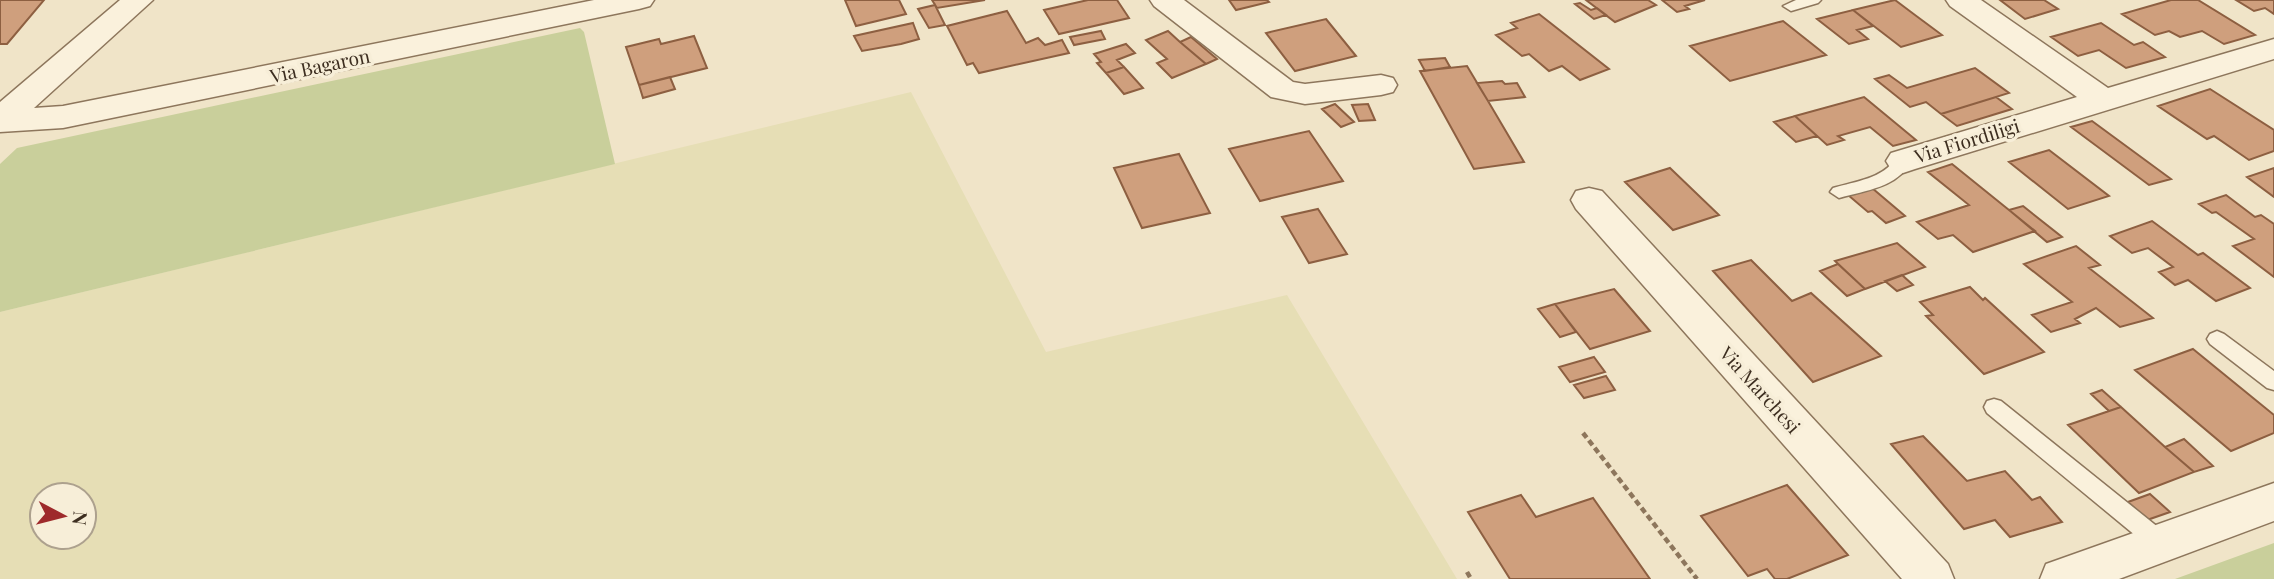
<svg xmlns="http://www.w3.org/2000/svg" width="2274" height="579" viewBox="0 0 2274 579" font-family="'Playfair Display',serif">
	<rect width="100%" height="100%" fill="#f0e4c8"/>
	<path fill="#e6deb5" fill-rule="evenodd" d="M911 92 1046 352 1287 295 1457 579H0V312ZM42 495H84V537H42Z"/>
	<path fill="#c9cf9b" d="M580 28 584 32 615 164 0 312V164L17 148Z
		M2274 543V579H2175Z"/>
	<path fill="#cf9f7d" stroke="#8d5f41" stroke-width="2" d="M0 0H44L7 44H0Z
		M845 0H899L906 14 856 26Z
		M932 0H985L937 8Z
		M1088 0H1117L1129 18 1059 34 1044 10Z
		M1229 0H1267L1269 2 1236 10Z
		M1586 0H1648L1656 5 1615 22Z
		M1662 0H1705L1685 6 1689 9 1677 12Z
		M1895 0 1915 15 1942 35 1901 47 1853 10Z
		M2000 0H2044L2058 9 2025 19Z
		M2171 0H2198L2255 35 2224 44 2202 31 2180 37 2169 31 2155 35 2122 14Z
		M2236 0H2274V14L2265 8 2254 11Z
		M1580 3 1591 10 1597 8 1606 15 1594 19 1575 4Z
		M935 5 945 25 929 28 918 9Z
		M1853 10 1873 26 1857 30 1868 39 1849 44 1817 19Z
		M1007 11 1026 43 1038 38 1045 45 1062 40 1069 53 979 73 973 63 967 65 947 26Z
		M1539 14 1609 69 1580 80 1562 66 1549 71 1529 54 1522 56 1496 35 1517 28 1511 23Z
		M1326 19 1356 56 1295 71 1266 33Z
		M1783 21 1826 55 1730 81 1690 46Z
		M913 23 919 39 901 44 862 51 854 36Z
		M2101 23 2134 45 2143 42 2165 57 2126 68 2099 50 2078 56 2051 37Z
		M1101 31 1105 39 1074 45 1070 37Z
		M1168 31 1180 42 1206 64 1172 78 1157 63 1167 59 1146 40Z
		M694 36 707 68 639 85 626 47 659 39 661 44Z
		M1191 37 1217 59 1206 64 1180 42Z
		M1126 44 1135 53 1117 60 1124 67 1106 73 1097 63 1101 62 1094 54Z
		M1445 58 1450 67 1425 71 1419 60Z
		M1467 66 1488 101 1524 162 1474 169 1420 71Z
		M1124 67 1143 88 1124 94 1106 73Z
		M1975 68 2009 93 1941 114 1926 102 1910 107 1875 79 1889 75 1907 88Z
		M670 77 675 89 643 98 639 85Z
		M1502 81 1505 84 1517 83 1525 97 1488 101 1477 83Z
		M2210 89 2274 130V151L2249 160 2214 136 2207 139 2158 106Z
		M1864 97 1916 140 1893 146 1870 127 1838 136 1844 140 1827 145 1795 116Z
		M1996 97 2012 109 1957 126 1941 114Z
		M1335 104 1354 122 1341 127 1322 109Z
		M1368 104 1375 120 1359 121 1352 105Z
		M1795 116 1817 136 1796 142 1774 122Z
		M2092 121 2171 179 2149 185 2071 127Z
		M1309 131 1343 181 1260 201 1229 149Z
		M2049 150 2109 196 2068 209 2009 162Z
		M1179 154 1210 213 1142 228 1114 168Z
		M1952 164 2009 210 2035 231 1973 252 1953 235 1938 239 1917 222 1969 205 1928 172Z
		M1670 168 1719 215 1673 230 1625 182Z
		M2274 168V197L2247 177Z
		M1872 188 1905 216 1886 223 1872 211 1868 212 1848 195Z
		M2226 195 2255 217 2261 215 2274 224V277L2233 246 2254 239 2216 212 2212 213 2199 204Z
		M2023 206 2062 237 2047 242 2009 210Z
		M1318 209 1347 254 1309 263 1282 217Z
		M2152 221 2198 255 2203 253 2250 288 2216 301 2188 280 2175 285 2159 272 2173 267 2148 248 2132 253 2110 236Z
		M1897 243 1925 267 1865 289 1835 261Z
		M2076 246 2100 265 2089 268 2153 318 2120 327 2096 308 2075 319 2080 323 2051 332 2032 315 2072 302 2024 264Z
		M1751 260 1792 301 1811 293 1881 356 1813 382 1713 271Z
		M1838 264 1865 289 1847 296 1820 271Z
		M1902 275 1913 285 1897 291 1885 281Z
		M1970 287 1983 300 1985 298 2044 352 1984 374 1926 316 1933 315 1920 302Z
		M1614 289 1650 331 1590 349 1555 304Z
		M1555 304 1576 332 1560 337 1538 309Z
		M2193 349 2274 415V433L2231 451 2135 370Z
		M1594 357 1605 372 1570 382 1559 367Z
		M1606 376 1615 390 1584 398 1574 385Z
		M2102 390 2121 407 2109 411 2091 394Z
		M2121 407 2165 447 2194 472 2139 493 2068 425Z
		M1923 436 1967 481 2005 471 2032 500 2040 497 2062 522 2010 537 1995 520 1964 529 1891 444Z
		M2184 439 2213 466 2194 472 2165 447Z
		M1787 485 1848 555 1787 579H1775L1767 569 1748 576 1701 516Z
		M2150 494 2170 512 2147 520 2128 502Z
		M1521 495 1536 517 1593 498 1650 579H1510L1468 512Z"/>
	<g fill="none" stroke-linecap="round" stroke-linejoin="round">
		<defs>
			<path id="lane" d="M1796 0H1821L1818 3 1791 11 1783 6Z
				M1903 155 1912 161C1896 188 1867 190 1839 198L1830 192 1833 188C1856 181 1883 179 1897 157Z
				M2217 331 2224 334 2274 371V390L2267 388 2210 344 2207 339 2210 334Z
				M1994 399 2001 401 2169 536 2172 543 2169 550 2161 553 2153 550 1987 413 1984 407 1987 401Z"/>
			<path id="street" d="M120 0H153L34 108 63 106 594 0H654L650 6 639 9 63 128 0 132V102Z
				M1150 0H1184L1293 82 1305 84 1381 75 1393 78 1397 85 1393 92 1381 95 1305 104 1271 97 1154 6Z
				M1946 0H1981L2108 88 2274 39V59L1915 169 1903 173 1891 169 1886 161 1891 153 2077 97 1950 6Z
				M1589 188 1602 191 1948 564 1954 579H1902L1576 209 1571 200 1576 191Z
				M2274 483V521L2119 579H2040L2046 564Z"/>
		</defs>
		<use href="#lane" stroke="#8d765c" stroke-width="3"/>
		<use href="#street" stroke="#8d765c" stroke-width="3"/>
		<path stroke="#8d765c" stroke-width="4.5" stroke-dasharray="6 3.5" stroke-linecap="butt" d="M1583 433 1697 579
			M1467 572 1471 579"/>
		<use href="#lane" fill="#faf1dc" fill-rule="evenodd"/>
		<use href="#street" fill="#faf1dc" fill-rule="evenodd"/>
	</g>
	<g text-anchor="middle" stroke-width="7" stroke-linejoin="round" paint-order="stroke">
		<g font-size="19" fill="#3d2e20" stroke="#f7eed8">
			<text transform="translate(320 66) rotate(-12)" y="7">Via Bagaron</text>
			<text transform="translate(1967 141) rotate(-17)" y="7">Via Fiordiligi</text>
			<text transform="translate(1760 390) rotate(48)" y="7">Via Marchesi</text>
		</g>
	</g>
	<g transform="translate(63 516) rotate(97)"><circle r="33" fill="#f7eed8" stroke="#ada18e" stroke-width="2"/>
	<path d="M0-5L12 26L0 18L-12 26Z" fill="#9e2a2b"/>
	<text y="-10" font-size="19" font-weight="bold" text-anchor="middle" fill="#3d2e20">N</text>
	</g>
</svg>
